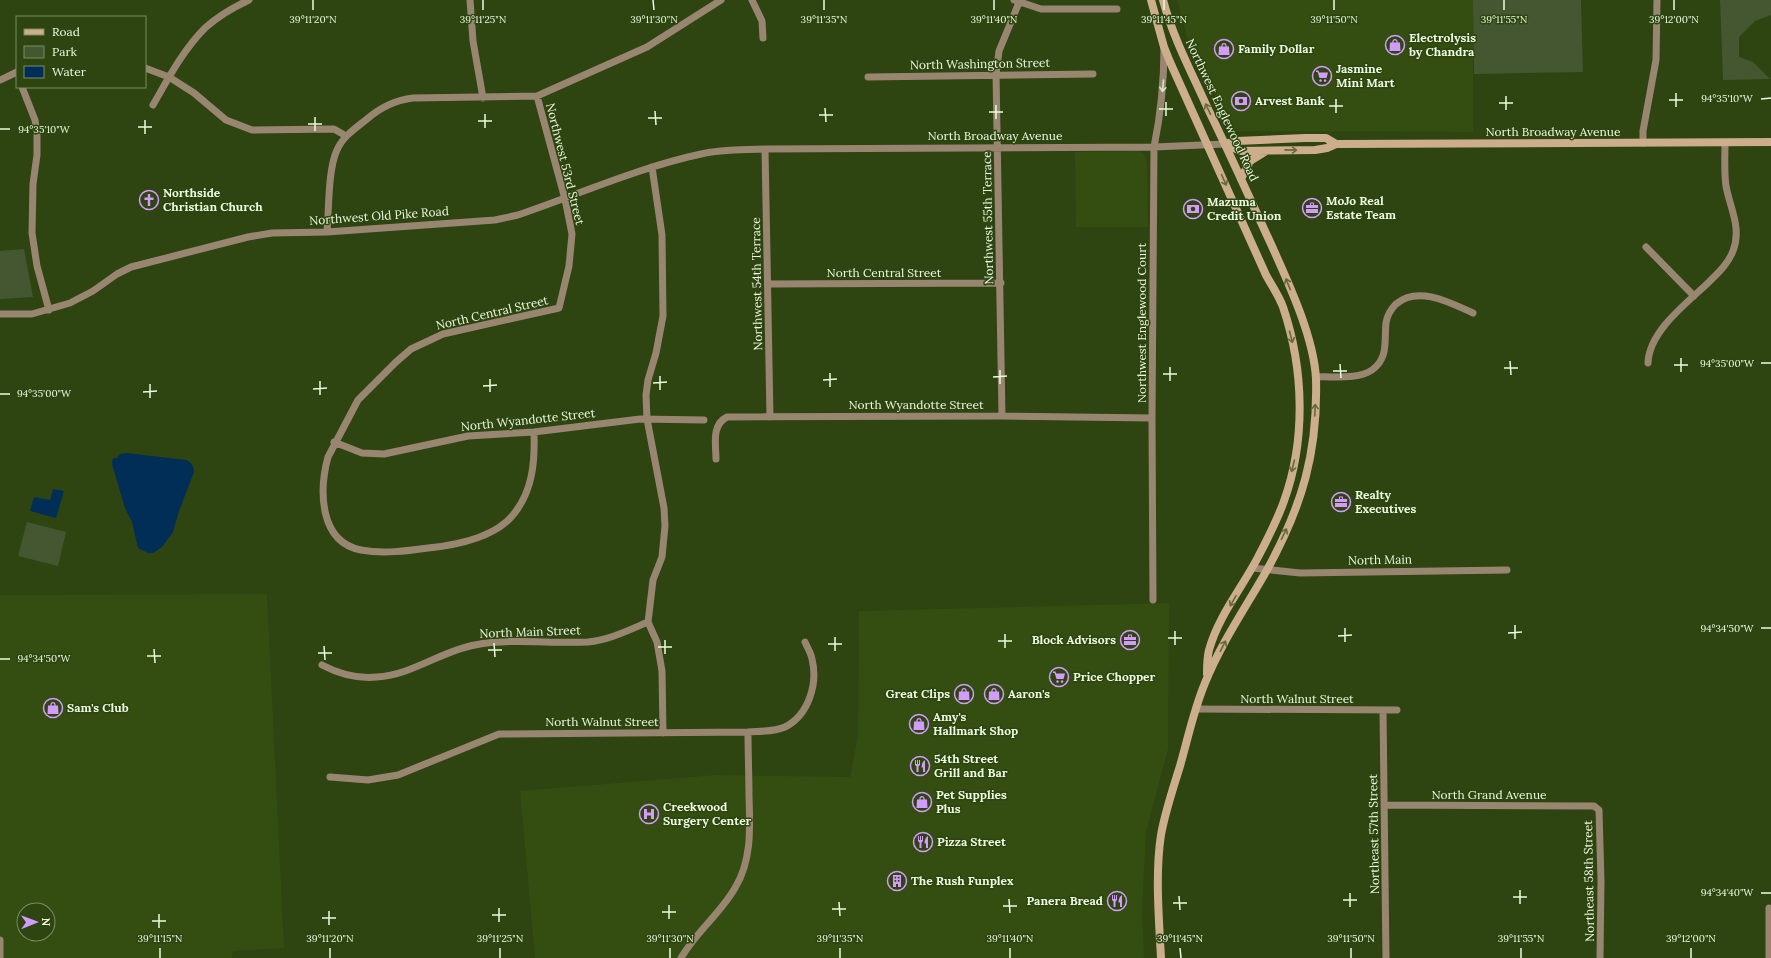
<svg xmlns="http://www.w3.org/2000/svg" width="1771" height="958" viewBox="0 0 1771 958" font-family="Lora,serif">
	<rect width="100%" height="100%" fill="#2e4411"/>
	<path fill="#344d10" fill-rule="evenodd" d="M1177 0H1473V132L1237 131 1230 127 1187 37Z
		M1139 151 1145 155 1147 163 1148 227H1076L1075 152Z
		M267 594 284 948 233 951 232 958H0V595ZM24 910H48V934H24Z
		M1169 603 1168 749 1146 832 1142 912 1144 958H535L520 791 715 775 850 777 858 736 859 611Z"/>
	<path fill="#455731" d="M1473 0H1581L1583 72 1474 74Z
		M1720 0H1771V15L1755 21 1739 37V57L1753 62 1770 79 1723 80Z
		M24 249 33 297 0 299V251Z
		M27 522 66 532 58 566 18 556Z"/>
	<path fill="#002e56" d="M126 453 186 460C192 463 193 465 194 472L179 511 173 532 162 547 153 553H148L138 548 132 522 125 508 112 464 113 458H117L120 454Z
		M53 489 64 491 56 518 30 511 34 497 50 500Z"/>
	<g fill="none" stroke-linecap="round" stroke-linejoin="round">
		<path stroke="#998670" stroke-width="7" d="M470 0 473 41 483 98
			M752 0 762 21 763 38
			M1014 0 1041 9H1117
			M145 68 169 77 194 93 226 120 252 130 334 129 346 136
			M868 77 1093 74
			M0 80 17 72
			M22 87 35 120 37 135V155L33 184 32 233 37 266 49 310
			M153 105C168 79 183 50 205 28 217 17 234 7 249 0
			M1643 143V131L1656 60 1657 0
			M765 149 770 417
			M652 167 662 235 663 316 656 353 648 380 646 395 647 419 664 508 665 526 662 557 653 580 648 622 657 642 662 671 663 733
			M327 232C329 209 328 169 337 150 343 136 356 128 367 119 381 107 395 100 413 98L537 96 647 47 721 0
			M1646 247 1694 296
			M768 284 1001 283
			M0 314H32L70 303 93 291 117 274 131 267 248 237 272 233 327 232 495 220 518 215C577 195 640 167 701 154 722 149 744 150 765 149L1154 147 1225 144
			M1648 363C1649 331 1687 303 1709 282 1718 273 1728 264 1733 251 1742 228 1730 208 1726 186 1724 172 1725 158 1725 143
			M1316 377C1332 376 1358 380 1372 370 1389 358 1384 340 1386 323 1387 316 1391 309 1396 304 1418 285 1451 303 1473 313
			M1002 416 996 74 999 51 1020 0
			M534 432C535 461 533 491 513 515 494 538 457 545 428 548 407 551 383 554 361 550 319 542 319 490 328 457L358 400 396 362 411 349 443 334 559 308 569 266 572 234 565 199 537 96
			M334 442 362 453 384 454 468 436 534 432 640 419 704 420
			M716 459C716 445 711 425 727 417L1002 416 1152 418
			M1252 568 1300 573 1507 570
			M1153 600 1152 418 1154 147C1161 113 1164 81 1164 47
			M322 665C339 674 357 679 377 677 412 675 441 651 475 645 512 638 551 644 588 642 609 640 629 630 648 622
			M1196 709 1397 710
			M1383 710 1386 958
			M330 777 368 780 398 775 499 734 748 732C760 731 774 732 785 727 809 715 818 683 812 659 811 653 807 647 805 642
			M1384 805 1594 806 1599 810 1601 881 1600 958
			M0 940V958
			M681 958C696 932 720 914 735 888 752 860 750 828 749 796 749 775 748 754 748 732
			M1769 958V908"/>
		<path stroke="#cdae8c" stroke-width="8" d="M1151 0 1164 47 1170 62 1266 275C1272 286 1279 296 1283 307 1304 369 1306 440 1284 501 1277 521 1267 540 1257 559 1241 589 1218 617 1209 650 1207 658 1207 667 1207 674
			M1225 144 1240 151 1315 150 1327 148 1336 144 1771 142
			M1225 144 1237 141 1305 138H1326L1336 144
			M1241 179 1250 161 1266 151
			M1161 958C1159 920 1155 873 1161 835 1165 812 1173 789 1180 766 1188 738 1194 709 1205 683 1221 643 1246 607 1267 570 1302 506 1318 453 1316 379 1314 337 1288 282 1271 244 1250 199 1230 154 1208 109 1192 73 1173 38 1163 0"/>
	</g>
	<defs><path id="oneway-shaft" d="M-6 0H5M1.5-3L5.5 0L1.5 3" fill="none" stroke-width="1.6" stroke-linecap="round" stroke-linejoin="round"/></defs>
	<use stroke="#dbe4c9" href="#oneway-shaft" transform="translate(1163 86) rotate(95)"/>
	<g stroke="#66693c">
		<use href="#oneway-shaft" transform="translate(1208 109) rotate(-115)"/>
		<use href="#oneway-shaft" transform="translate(1291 150) rotate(1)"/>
		<use href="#oneway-shaft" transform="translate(1224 180) rotate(66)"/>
		<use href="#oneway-shaft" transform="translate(1288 284) rotate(-112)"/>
		<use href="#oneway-shaft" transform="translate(1291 337) rotate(75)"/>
		<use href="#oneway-shaft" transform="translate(1315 410) rotate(-88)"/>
		<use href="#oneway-shaft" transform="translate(1293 466) rotate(104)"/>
		<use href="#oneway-shaft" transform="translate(1284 534) rotate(-64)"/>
		<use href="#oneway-shaft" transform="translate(1233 601) rotate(120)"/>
		<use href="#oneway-shaft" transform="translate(1223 646) rotate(-63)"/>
	</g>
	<path fill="none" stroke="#ecfbdf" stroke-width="1.5" d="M313 0V10M483 0V10M653 0 654 10M824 0V10M994 0V10M1164 0V10M1334 0V10M1504 0V10M1674 0V10M1676 93V107M1506 96V110M1336 99V113M1761 99 1771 98M1669 100H1683M1166 102V116M1499 103H1513M996 105V119M1329 106H1343M825 108 826 122M1159 109H1173M655 111 656 125M989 112H1003M485 114V128M819 115H833M315 117V131M648 118H662M145 120V134M478 121H492M308 124H322M138 127H152M0 129H10M1681 358V372M1510 361 1511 375M1761 363H1771M1340 364 1341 378M1674 365H1688M1170 367V381M1504 368H1518M1000 370V384M1333 371H1347M830 373V387M1163 374H1177M660 376V390M993 377 1007 376M490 379V392M823 380 837 379M320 381V395M653 383 667 382M150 384V398M483 386 497 385M313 389 327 388M143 392 157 391M0 394H10M1515 625V639M1345 628V642M1761 628H1771M1175 631V645M1508 633 1522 632M1005 634V648M1338 636 1352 635M835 637V651M1168 638H1182M665 640V654M998 641H1012M494 643 495 657M828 644H842M324 646 325 660M658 647H672M154 649 155 663M488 650H502M318 653H332M147 656H161M0 659H10M1520 890V904M1350 893V907M1761 893H1771M1179 896 1180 910M1513 897H1527M1009 899 1010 913M1343 900H1357M839 902 840 916M1173 903H1187M669 905V919M1003 906H1017M499 908V922M832 909H846M329 911V925M662 912H676M159 914V928M492 915H506M322 918H336M152 921H166M160 948V958M330 948V958M500 948V958M670 948V958M840 948V958M1010 948V958M1180 948 1181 958M1351 948V958M1521 948V958M1691 948V958"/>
	<defs>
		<symbol id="shop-ring" viewBox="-11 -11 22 22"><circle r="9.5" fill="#2e4411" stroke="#d39cfc" stroke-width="1.5"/><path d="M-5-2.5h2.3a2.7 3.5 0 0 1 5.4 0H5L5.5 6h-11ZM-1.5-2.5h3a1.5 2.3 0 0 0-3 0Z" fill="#d39cfc"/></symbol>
		<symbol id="supermarket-ring" viewBox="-11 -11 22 22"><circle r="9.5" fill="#2e4411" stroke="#d39cfc" stroke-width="1.5"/><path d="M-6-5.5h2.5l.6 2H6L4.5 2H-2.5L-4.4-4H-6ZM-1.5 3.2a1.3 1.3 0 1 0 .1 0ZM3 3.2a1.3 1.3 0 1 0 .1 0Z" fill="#d39cfc"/></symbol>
		<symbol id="bank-ring" viewBox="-11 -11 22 22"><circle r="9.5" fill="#2e4411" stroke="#d39cfc" stroke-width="1.5"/><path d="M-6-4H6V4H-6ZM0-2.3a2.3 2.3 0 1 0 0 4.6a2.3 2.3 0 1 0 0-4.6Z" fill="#d39cfc"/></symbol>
		<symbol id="church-ring" viewBox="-11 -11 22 22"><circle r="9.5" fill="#2e4411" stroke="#d39cfc" stroke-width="1.5"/><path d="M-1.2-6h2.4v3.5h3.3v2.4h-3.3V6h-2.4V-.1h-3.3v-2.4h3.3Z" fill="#d39cfc"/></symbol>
		<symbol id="office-ring" viewBox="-11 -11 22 22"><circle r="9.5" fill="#2e4411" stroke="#d39cfc" stroke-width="1.5"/><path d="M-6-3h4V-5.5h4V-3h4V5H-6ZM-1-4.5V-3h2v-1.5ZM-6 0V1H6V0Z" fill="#d39cfc"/></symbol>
		<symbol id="restaurant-ring" viewBox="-11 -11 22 22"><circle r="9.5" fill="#2e4411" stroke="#d39cfc" stroke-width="1.5"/><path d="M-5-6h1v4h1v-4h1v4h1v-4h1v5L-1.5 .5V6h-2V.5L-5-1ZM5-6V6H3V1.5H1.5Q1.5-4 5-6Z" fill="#d39cfc"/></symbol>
		<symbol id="hospital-ring" viewBox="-11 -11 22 22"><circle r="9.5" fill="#2e4411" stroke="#d39cfc" stroke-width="1.5"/><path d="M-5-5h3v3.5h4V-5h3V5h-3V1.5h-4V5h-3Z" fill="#d39cfc"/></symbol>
		<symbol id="building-ring" viewBox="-11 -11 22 22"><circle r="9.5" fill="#2e4411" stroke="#d39cfc" stroke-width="1.5"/><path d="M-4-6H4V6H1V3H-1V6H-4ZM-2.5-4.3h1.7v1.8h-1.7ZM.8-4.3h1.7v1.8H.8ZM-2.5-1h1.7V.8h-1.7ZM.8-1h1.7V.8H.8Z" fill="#d39cfc"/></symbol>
	</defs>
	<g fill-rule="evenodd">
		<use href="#shop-ring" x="1384" y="34" width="22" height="22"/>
		<use href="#shop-ring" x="1213" y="38" width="22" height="22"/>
		<use href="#supermarket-ring" x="1311" y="65" width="22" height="22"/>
		<use href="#bank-ring" x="1230" y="90" width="22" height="22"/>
		<use href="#church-ring" x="138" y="189" width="22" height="22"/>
		<use href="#office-ring" x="1301" y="197" width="22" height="22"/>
		<use href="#bank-ring" x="1182" y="198" width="22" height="22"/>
		<use href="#office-ring" x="1330" y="491" width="22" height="22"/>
		<use href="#office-ring" x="1119" y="629" width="22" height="22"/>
		<use href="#supermarket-ring" x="1048" y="666" width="22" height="22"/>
		<use href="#shop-ring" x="953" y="683" width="22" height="22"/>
		<use href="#shop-ring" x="983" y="683" width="22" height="22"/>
		<use href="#shop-ring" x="42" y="697" width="22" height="22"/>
		<use href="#shop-ring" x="908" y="713" width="22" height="22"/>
		<use href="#restaurant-ring" x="909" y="755" width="22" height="22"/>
		<use href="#shop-ring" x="911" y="791" width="22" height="22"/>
		<use href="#hospital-ring" x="638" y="803" width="22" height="22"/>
		<use href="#restaurant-ring" x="912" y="831" width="22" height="22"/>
		<use href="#building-ring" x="886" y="870" width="22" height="22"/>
		<use href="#restaurant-ring" x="1106" y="890" width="22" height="22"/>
	</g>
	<g text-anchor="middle" stroke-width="3" stroke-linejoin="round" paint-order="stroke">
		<g font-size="12" font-weight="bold" fill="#ecfbdf" stroke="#2e4411" text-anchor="start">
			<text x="1409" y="42">Electrolysis<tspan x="1409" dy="14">by Chandra</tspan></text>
			<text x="1238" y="53">Family Dollar</text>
			<text x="1336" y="73">Jasmine<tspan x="1336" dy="14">Mini Mart</tspan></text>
			<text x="1255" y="105">Arvest Bank</text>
			<text x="163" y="197">Northside<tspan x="163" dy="14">Christian Church</tspan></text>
			<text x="1326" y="205">MoJo Real<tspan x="1326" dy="14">Estate Team</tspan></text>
			<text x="1207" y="206">Mazuma<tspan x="1207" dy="14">Credit Union</tspan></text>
			<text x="1355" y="499">Realty<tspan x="1355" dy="14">Executives</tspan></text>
			<text x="1116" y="644" text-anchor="end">Block Advisors</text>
			<text x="1073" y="681">Price Chopper</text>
			<text x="950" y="698" text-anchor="end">Great Clips</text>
			<text x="1008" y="698">Aaron's</text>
			<text x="67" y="712">Sam's Club</text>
			<text x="933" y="721">Amy's<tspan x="933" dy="14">Hallmark Shop</tspan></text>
			<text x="934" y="763">54th Street<tspan x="934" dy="14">Grill and Bar</tspan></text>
			<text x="936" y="799">Pet Supplies<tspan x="936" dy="14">Plus</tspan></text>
			<text x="663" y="811">Creekwood<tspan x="663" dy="14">Surgery Center</tspan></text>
			<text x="937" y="846">Pizza Street</text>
			<text x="911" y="885">The Rush Funplex</text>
			<text x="1103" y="905" text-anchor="end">Panera Bread</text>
		</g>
		<g font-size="12" fill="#ecfbdf" stroke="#2e4411">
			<text transform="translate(980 64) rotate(-1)" y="4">North Washington Street</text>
			<text transform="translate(1222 110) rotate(65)" y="4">Northwest Englewood Road</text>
			<text x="1553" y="136">North Broadway Avenue</text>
			<text x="995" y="140">North Broadway Avenue</text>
			<text transform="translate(565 164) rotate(76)" y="4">Northwest 53rd Street</text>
			<text transform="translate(379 216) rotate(-4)" y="4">Northwest Old Pike Road</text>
			<text transform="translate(988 218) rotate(-91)" y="4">Northwest 55th Terrace</text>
			<text x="884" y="277">North Central Street</text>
			<text transform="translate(757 284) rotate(-91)" y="4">Northwest 54th Terrace</text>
			<text transform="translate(492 313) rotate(-13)" y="4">North Central Street</text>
			<text transform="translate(1142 323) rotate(-90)" y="4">Northwest Englewood Court</text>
			<text x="916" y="409">North Wyandotte Street</text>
			<text transform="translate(528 420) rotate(-6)" y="4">North Wyandotte Street</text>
			<text transform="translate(1380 560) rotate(-1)" y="4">North Main</text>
			<text transform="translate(530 632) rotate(-2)" y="4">North Main Street</text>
			<text x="1297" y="703">North Walnut Street</text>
			<text x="602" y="726">North Walnut Street</text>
			<text x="1489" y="799">North Grand Avenue</text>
			<text transform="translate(1374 834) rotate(-91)" y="4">Northeast 57th Street</text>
			<text transform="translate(1589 881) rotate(-91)" y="4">Northeast 58th Street</text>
		</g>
	</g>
	<g font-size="10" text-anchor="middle" fill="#ecfbdf" stroke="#2e4411" stroke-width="3" stroke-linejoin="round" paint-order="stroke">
		<text x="313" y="23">39°11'20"N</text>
		<text x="483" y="23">39°11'25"N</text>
		<text x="654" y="23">39°11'30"N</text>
		<text x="824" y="23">39°11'35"N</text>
		<text x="994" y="23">39°11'40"N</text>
		<text x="1164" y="23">39°11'45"N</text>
		<text x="1334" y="23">39°11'50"N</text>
		<text x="1504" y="23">39°11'55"N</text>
		<text x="1674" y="23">39°12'00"N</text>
		<text x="1727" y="102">94°35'10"W</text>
		<text x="44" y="133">94°35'10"W</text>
		<text x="1727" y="367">94°35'00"W</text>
		<text x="44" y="397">94°35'00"W</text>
		<text x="1727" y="632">94°34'50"W</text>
		<text x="44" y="662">94°34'50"W</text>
		<text x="1727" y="896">94°34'40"W</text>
		<text x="160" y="942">39°11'15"N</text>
		<text x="330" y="942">39°11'20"N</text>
		<text x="500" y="942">39°11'25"N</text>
		<text x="670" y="942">39°11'30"N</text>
		<text x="840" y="942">39°11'35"N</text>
		<text x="1010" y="942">39°11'40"N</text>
		<text x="1180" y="942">39°11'45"N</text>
		<text x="1351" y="942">39°11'50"N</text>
		<text x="1521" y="942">39°11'55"N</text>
		<text x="1691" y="942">39°12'00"N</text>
	</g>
	<rect x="16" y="16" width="130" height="72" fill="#2e4411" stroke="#7a8d63"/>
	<rect x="24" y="29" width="20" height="6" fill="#cdae8c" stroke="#7a8d63"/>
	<text x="52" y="36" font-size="12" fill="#ecfbdf">Road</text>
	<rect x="24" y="46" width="20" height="12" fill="#455731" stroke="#7a8d63"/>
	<text x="52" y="56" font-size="12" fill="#ecfbdf">Park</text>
	<rect x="24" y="66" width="20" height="12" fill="#002e56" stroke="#7a8d63"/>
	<text x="52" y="76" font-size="12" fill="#ecfbdf">Water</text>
	<g transform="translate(36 922) rotate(89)"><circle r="19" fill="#2e4411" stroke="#7a8d63"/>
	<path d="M0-3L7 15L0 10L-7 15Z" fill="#d39cfc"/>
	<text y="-6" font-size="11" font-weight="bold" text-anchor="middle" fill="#ecfbdf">N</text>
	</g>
</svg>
